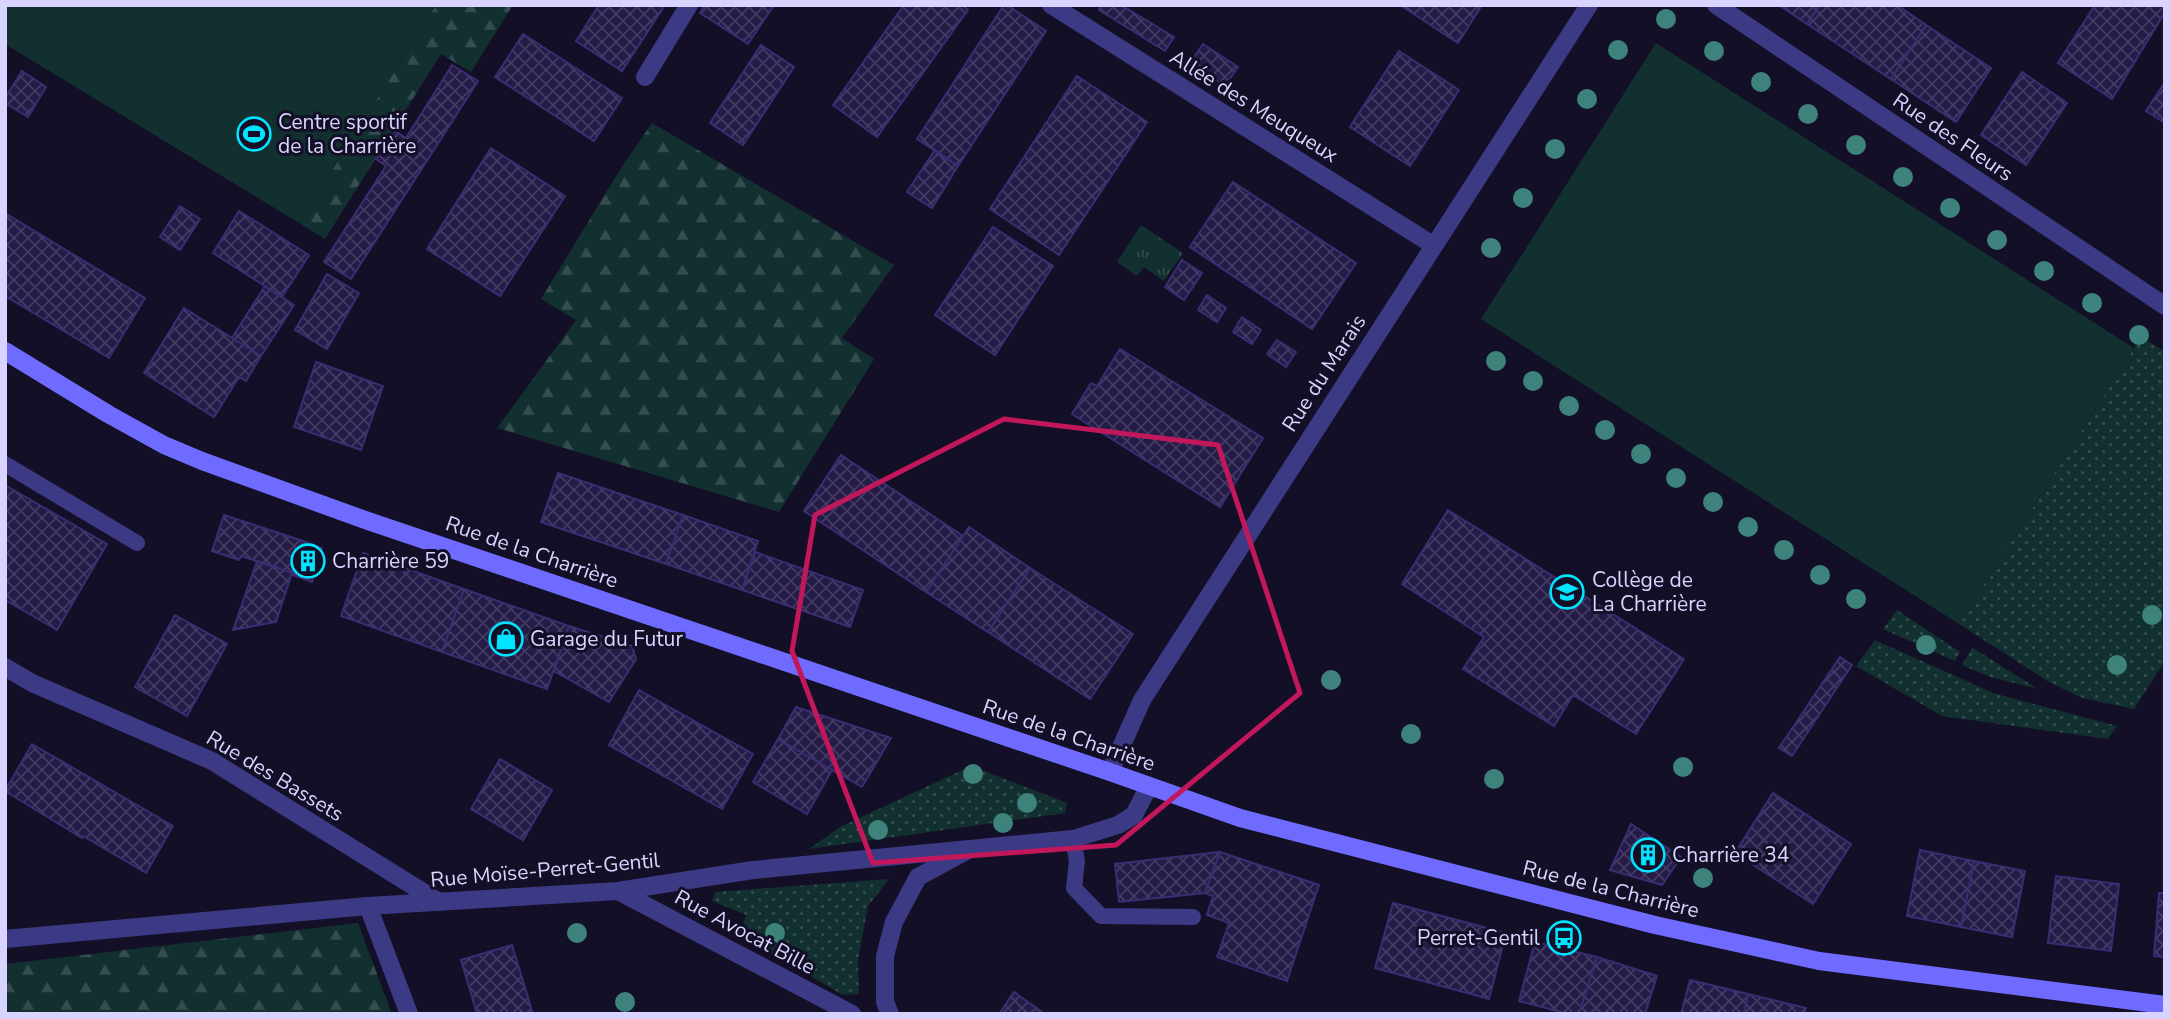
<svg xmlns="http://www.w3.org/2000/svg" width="2170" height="1019" viewBox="0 0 2170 1019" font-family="'Nunito Sans',sans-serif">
	<defs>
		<pattern id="grass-dots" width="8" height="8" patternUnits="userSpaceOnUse" patternTransform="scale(1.75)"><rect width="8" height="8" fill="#12302f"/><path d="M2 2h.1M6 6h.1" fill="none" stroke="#344d4e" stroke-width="1.8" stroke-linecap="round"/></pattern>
		<pattern id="forest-firs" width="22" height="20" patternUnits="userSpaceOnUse" patternTransform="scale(1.75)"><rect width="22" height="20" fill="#12302f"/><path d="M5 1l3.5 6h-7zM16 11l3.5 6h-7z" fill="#344d4e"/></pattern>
		<pattern id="park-tufts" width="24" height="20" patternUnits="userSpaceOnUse" patternTransform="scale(1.75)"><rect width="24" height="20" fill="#12302f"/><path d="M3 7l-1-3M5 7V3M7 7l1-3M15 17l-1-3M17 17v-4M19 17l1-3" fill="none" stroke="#344d4e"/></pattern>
		<pattern id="building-cross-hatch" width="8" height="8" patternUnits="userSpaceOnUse" patternTransform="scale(1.75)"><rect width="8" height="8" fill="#241b47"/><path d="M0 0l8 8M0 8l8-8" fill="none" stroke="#433b63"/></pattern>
	</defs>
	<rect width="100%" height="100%" fill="#130f26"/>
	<path fill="url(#grass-dots)" d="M2139 335 2165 352V661L2134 709 2082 698 2049 682 1959 624 2134 348Z
		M1897 610 1960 652 1955 661 1883 629Z
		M1875 640 1993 693 2117 726 2108 739 1942 716 1856 666Z
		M1972 648H1973L2038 689 1990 677 1962 665Z
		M971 766 1067 803 1065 813 809 849 840 827Z
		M889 879 868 906 858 960 859 994 843 995 739 935 746 915 712 901 715 892Z"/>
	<path fill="url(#forest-firs)" d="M436 5H513L471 72 441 54 325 239 299 223Z
		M652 123 894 265 842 338 874 359 779 512 497 428 576 320 541 299 621 168Z
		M358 923 392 1014H5V964Z"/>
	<path fill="url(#park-tufts)" d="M1141 225 1183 253 1164 281 1144 267 1137 276 1117 262Z"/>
	<path fill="#12302f" d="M5 5H436L299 223 5 44Z
		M1656 43 2134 348 1959 624 1481 319Z"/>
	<path fill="url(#building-cross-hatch)" stroke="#3b2d73" stroke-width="2" d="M599 5H665L622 71 576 41Z
		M705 5H774L748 44 700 13Z
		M904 5H962L968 10 877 137 833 105Z
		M1004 5H1007L1046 31 958 166 917 139Z
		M1102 5H1121L1174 37 1165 51 1099 10Z
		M1404 5H1482L1458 43 1403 7Z
		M1779 5H1819L1807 24Z
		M1819 5H1897L1926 25 1891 79 1807 24Z
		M2095 5H2165V12L2112 99 2058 63Z
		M1926 25 1991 68 1956 122 1891 79Z
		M523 34 622 98 594 141 495 77Z
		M1203 44 1238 67 1225 86 1190 63Z
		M761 45 794 67 743 145 710 123Z
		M1399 51 1459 90 1410 166 1350 127Z
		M452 65 478 81 351 279 324 262 386 166 376 159 395 131 406 138Z
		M22 71 46 87 28 117 5 103V98Z
		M2022 72 2067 103 2026 165 1981 135Z
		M1077 76 1147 122 1059 255 990 209Z
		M2165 82V123L2146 111Z
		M491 148 565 196 500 296 427 249Z
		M935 150 958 166 932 208 907 192Z
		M1233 182 1356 263 1312 329 1190 247Z
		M180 206 200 219 180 250 160 237Z
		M239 211 309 255 282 297 213 253Z
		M5 213 145 298 109 358 5 296Z
		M993 227 1053 266 995 355 935 315Z
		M1182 260 1202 273 1184 300 1165 287Z
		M327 274 359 293 327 349 295 330Z
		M265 286 294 305 261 356 232 338Z
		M1207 295 1226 308 1217 322 1198 310Z
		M184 308 261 356 246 381 239 377 214 417 144 373Z
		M1242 317 1261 330 1252 344 1233 332Z
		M1277 340 1296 352 1286 367 1267 354Z
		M1120 349 1263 438 1220 507 1072 414 1091 383 1097 386Z
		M316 362 383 386 361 450 294 427Z
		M841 455 963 536 926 592 804 511Z
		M558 473 683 515 666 564 541 522Z
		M5 485 107 544 57 630 5 600Z
		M1448 510 1684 659 1636 734 1573 695 1554 726 1463 669 1484 637 1402 584Z
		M224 515 303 541 292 573 241 556 239 560 212 551Z
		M683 515 758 541 742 590 666 564Z
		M969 527 1030 568 988 632 926 592Z
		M303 541 322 548 312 582 292 575Z
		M755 552 863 590 850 627 742 590Z
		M363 553 464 589 442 652 341 616Z
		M257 561 292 573 276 622 233 630Z
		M1030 568 1133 634 1090 699 988 632Z
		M464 589 569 626 547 689 442 652Z
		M175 615 227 644 187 716 135 687Z
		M569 626 632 646 636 659 609 702 554 671Z
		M1840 657 1852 665 1792 756 1779 748Z
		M639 690 753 754 722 809 609 745Z
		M796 707 891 738 862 787 778 739Z
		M778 739 832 770 807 814 753 782Z
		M32 744 173 826 146 873 83 836 82 838 5 791Z
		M500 759 552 790 523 840 471 809Z
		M1773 793 1851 844 1813 904 1735 853Z
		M1631 824 1681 857 1662 885 1610 870Z
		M1920 850 1974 861 1961 927 1907 916Z
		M1220 852 1319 885 1287 981 1217 957 1229 923 1207 915 1213 896 1205 893Z
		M1220 852 1205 893 1119 902 1115 864Z
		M1974 861 2025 871 2012 937 1961 927Z
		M2056 876 2119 884 2111 951 2048 943Z
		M2159 893H2165V957L2154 956Z
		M1393 903 1506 933 1489 999 1375 968Z
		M1535 942 1597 957 1579 1014H1568L1519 1001Z
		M512 945 533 1014H477L461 960Z
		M1597 957 1657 976 1645 1014H1579Z
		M1690 980 1748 994 1744 1014H1681Z
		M1014 992 1045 1014H999Z
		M1748 994 1806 1008 1804 1014H1744Z"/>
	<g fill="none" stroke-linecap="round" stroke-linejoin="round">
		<path stroke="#3d3a85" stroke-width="16" d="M5 464 137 543
			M1073 839 1077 861 1074 888 1101 916 1193 917"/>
		<path stroke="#3d3a85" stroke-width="18" d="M1051 5 1433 245
			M1716 5 2165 306
			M645 77 689 5
			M5 667 32 683 212 761 439 902
			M1110 772 1142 700 1589 5
			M618 891 852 1014
			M368 906 409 1014
			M5 939 368 906 618 891 753 870 1073 839 1118 825 1134 815 1149 786
			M890 1014 885 1002V956L894 922 918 877 966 851"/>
		<path stroke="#6f6bff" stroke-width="18" d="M5 351 108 414 164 445 202 461 368 521 1110 772 1240 818 1655 925 1819 961 2165 1005"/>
	</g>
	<g fill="#3d827b">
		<circle cx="1666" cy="19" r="10"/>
		<circle cx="1618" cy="50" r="10"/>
		<circle cx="1714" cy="51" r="10"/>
		<circle cx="1761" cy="82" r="10"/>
		<circle cx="1587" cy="99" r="10"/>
		<circle cx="1808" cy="114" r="10"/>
		<circle cx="1856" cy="145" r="10"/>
		<circle cx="1555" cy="149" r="10"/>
		<circle cx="1903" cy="177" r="10"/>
		<circle cx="1523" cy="198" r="10"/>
		<circle cx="1950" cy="208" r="10"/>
		<circle cx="1997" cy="240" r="10"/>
		<circle cx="1491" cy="248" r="10"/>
		<circle cx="2044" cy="271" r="10"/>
		<circle cx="2092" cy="303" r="10"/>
		<circle cx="2139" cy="335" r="10"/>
		<circle cx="1496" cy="361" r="10"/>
		<circle cx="1533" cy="381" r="10"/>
		<circle cx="1569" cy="406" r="10"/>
		<circle cx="1605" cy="430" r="10"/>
		<circle cx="1641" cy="454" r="10"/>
		<circle cx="1676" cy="478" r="10"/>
		<circle cx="1713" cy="502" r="10"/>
		<circle cx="1748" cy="527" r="10"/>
		<circle cx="1784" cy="550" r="10"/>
		<circle cx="1820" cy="575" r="10"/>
		<circle cx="1856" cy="599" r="10"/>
		<circle cx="2152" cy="615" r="10"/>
		<circle cx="1926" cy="645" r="10"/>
		<circle cx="2117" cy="665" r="10"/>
		<circle cx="1331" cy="680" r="10"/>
		<circle cx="1411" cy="734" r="10"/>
		<circle cx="1683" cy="767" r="10"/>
		<circle cx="973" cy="774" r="10"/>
		<circle cx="1494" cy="779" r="10"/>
		<circle cx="1027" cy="803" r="10"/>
		<circle cx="1003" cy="823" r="10"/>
		<circle cx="878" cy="830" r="10"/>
		<circle cx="1703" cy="878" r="10"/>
		<circle cx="577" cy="933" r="10"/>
		<circle cx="775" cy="933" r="10"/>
		<circle cx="625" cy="1002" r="10"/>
	</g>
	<path fill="none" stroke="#c2185b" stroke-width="5" stroke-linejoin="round" d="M1004 419 1218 445 1300 693 1116 845 873 863 792 651 815 515Z"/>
	<defs>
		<symbol id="stadium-ring" viewBox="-11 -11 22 22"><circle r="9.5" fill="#130f26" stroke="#00e5ff" stroke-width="1.5"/><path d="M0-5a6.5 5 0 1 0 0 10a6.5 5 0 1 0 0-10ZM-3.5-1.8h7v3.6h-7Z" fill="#00e5ff"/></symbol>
		<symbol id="building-ring" viewBox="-11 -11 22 22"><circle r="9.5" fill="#130f26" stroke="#00e5ff" stroke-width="1.5"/><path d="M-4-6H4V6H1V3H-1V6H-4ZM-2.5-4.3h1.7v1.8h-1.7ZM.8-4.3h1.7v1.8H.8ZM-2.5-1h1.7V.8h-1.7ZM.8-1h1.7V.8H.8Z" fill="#00e5ff"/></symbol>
		<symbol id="school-ring" viewBox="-11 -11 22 22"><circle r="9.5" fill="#130f26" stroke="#00e5ff" stroke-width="1.5"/><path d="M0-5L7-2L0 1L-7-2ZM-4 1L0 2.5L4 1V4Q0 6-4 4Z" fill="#00e5ff"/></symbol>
		<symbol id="shop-ring" viewBox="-11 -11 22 22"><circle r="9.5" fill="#130f26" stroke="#00e5ff" stroke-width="1.5"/><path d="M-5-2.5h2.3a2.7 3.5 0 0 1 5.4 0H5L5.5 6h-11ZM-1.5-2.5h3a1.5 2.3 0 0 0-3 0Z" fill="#00e5ff"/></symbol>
		<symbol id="bus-ring" viewBox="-11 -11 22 22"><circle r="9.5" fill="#130f26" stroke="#00e5ff" stroke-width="1.5"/><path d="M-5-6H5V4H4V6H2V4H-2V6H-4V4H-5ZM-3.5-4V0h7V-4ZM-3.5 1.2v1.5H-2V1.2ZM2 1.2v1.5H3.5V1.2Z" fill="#00e5ff"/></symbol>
	</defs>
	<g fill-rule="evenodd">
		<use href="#stadium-ring" x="235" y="115" width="38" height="38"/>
		<use href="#building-ring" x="289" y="542" width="38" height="38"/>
		<use href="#school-ring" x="1548" y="573" width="38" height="38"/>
		<use href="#shop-ring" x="487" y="620" width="38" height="38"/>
		<use href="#building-ring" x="1629" y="836" width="38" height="38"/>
		<use href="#bus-ring" x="1545" y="919" width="38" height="38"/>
	</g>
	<g text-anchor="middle" stroke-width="6" stroke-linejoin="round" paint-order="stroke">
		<g font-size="21" fill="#d9d4ff" stroke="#130f26">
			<text transform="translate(1254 106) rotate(32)" y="7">Allée des Meuqueux</text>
			<text transform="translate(1953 137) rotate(34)" y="7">Rue des Fleurs</text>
			<text transform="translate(1324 373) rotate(-57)" y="7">Rue du Marais</text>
			<text transform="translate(532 552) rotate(19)" y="7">Rue de la Charrière</text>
			<text transform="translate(1069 735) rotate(19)" y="7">Rue de la Charrière</text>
			<text transform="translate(275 776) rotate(31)" y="7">Rue des Bassets</text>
			<text transform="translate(545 870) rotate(-5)" y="7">Rue Moïse-Perret-Gentil</text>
			<text transform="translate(1611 889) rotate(14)" y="7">Rue de la Charrière</text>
			<text transform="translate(745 932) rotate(28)" y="7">Rue Avocat Bille</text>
		</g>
		<g font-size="21" fill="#d9d4ff" stroke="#130f26" text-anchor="start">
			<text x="278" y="129">Centre sportif<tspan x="278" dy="24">de la Charrière</tspan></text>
			<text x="332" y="568">Charrière 59</text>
			<text x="1592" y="587">Collège de<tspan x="1592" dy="24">La Charrière</tspan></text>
			<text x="530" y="646">Garage du Futur</text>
			<text x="1672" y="862">Charrière 34</text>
			<text x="1540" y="945" text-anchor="end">Perret-Gentil</text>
		</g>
	</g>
	<rect width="2170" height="1019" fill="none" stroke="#d9d4ff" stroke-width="14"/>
</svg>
